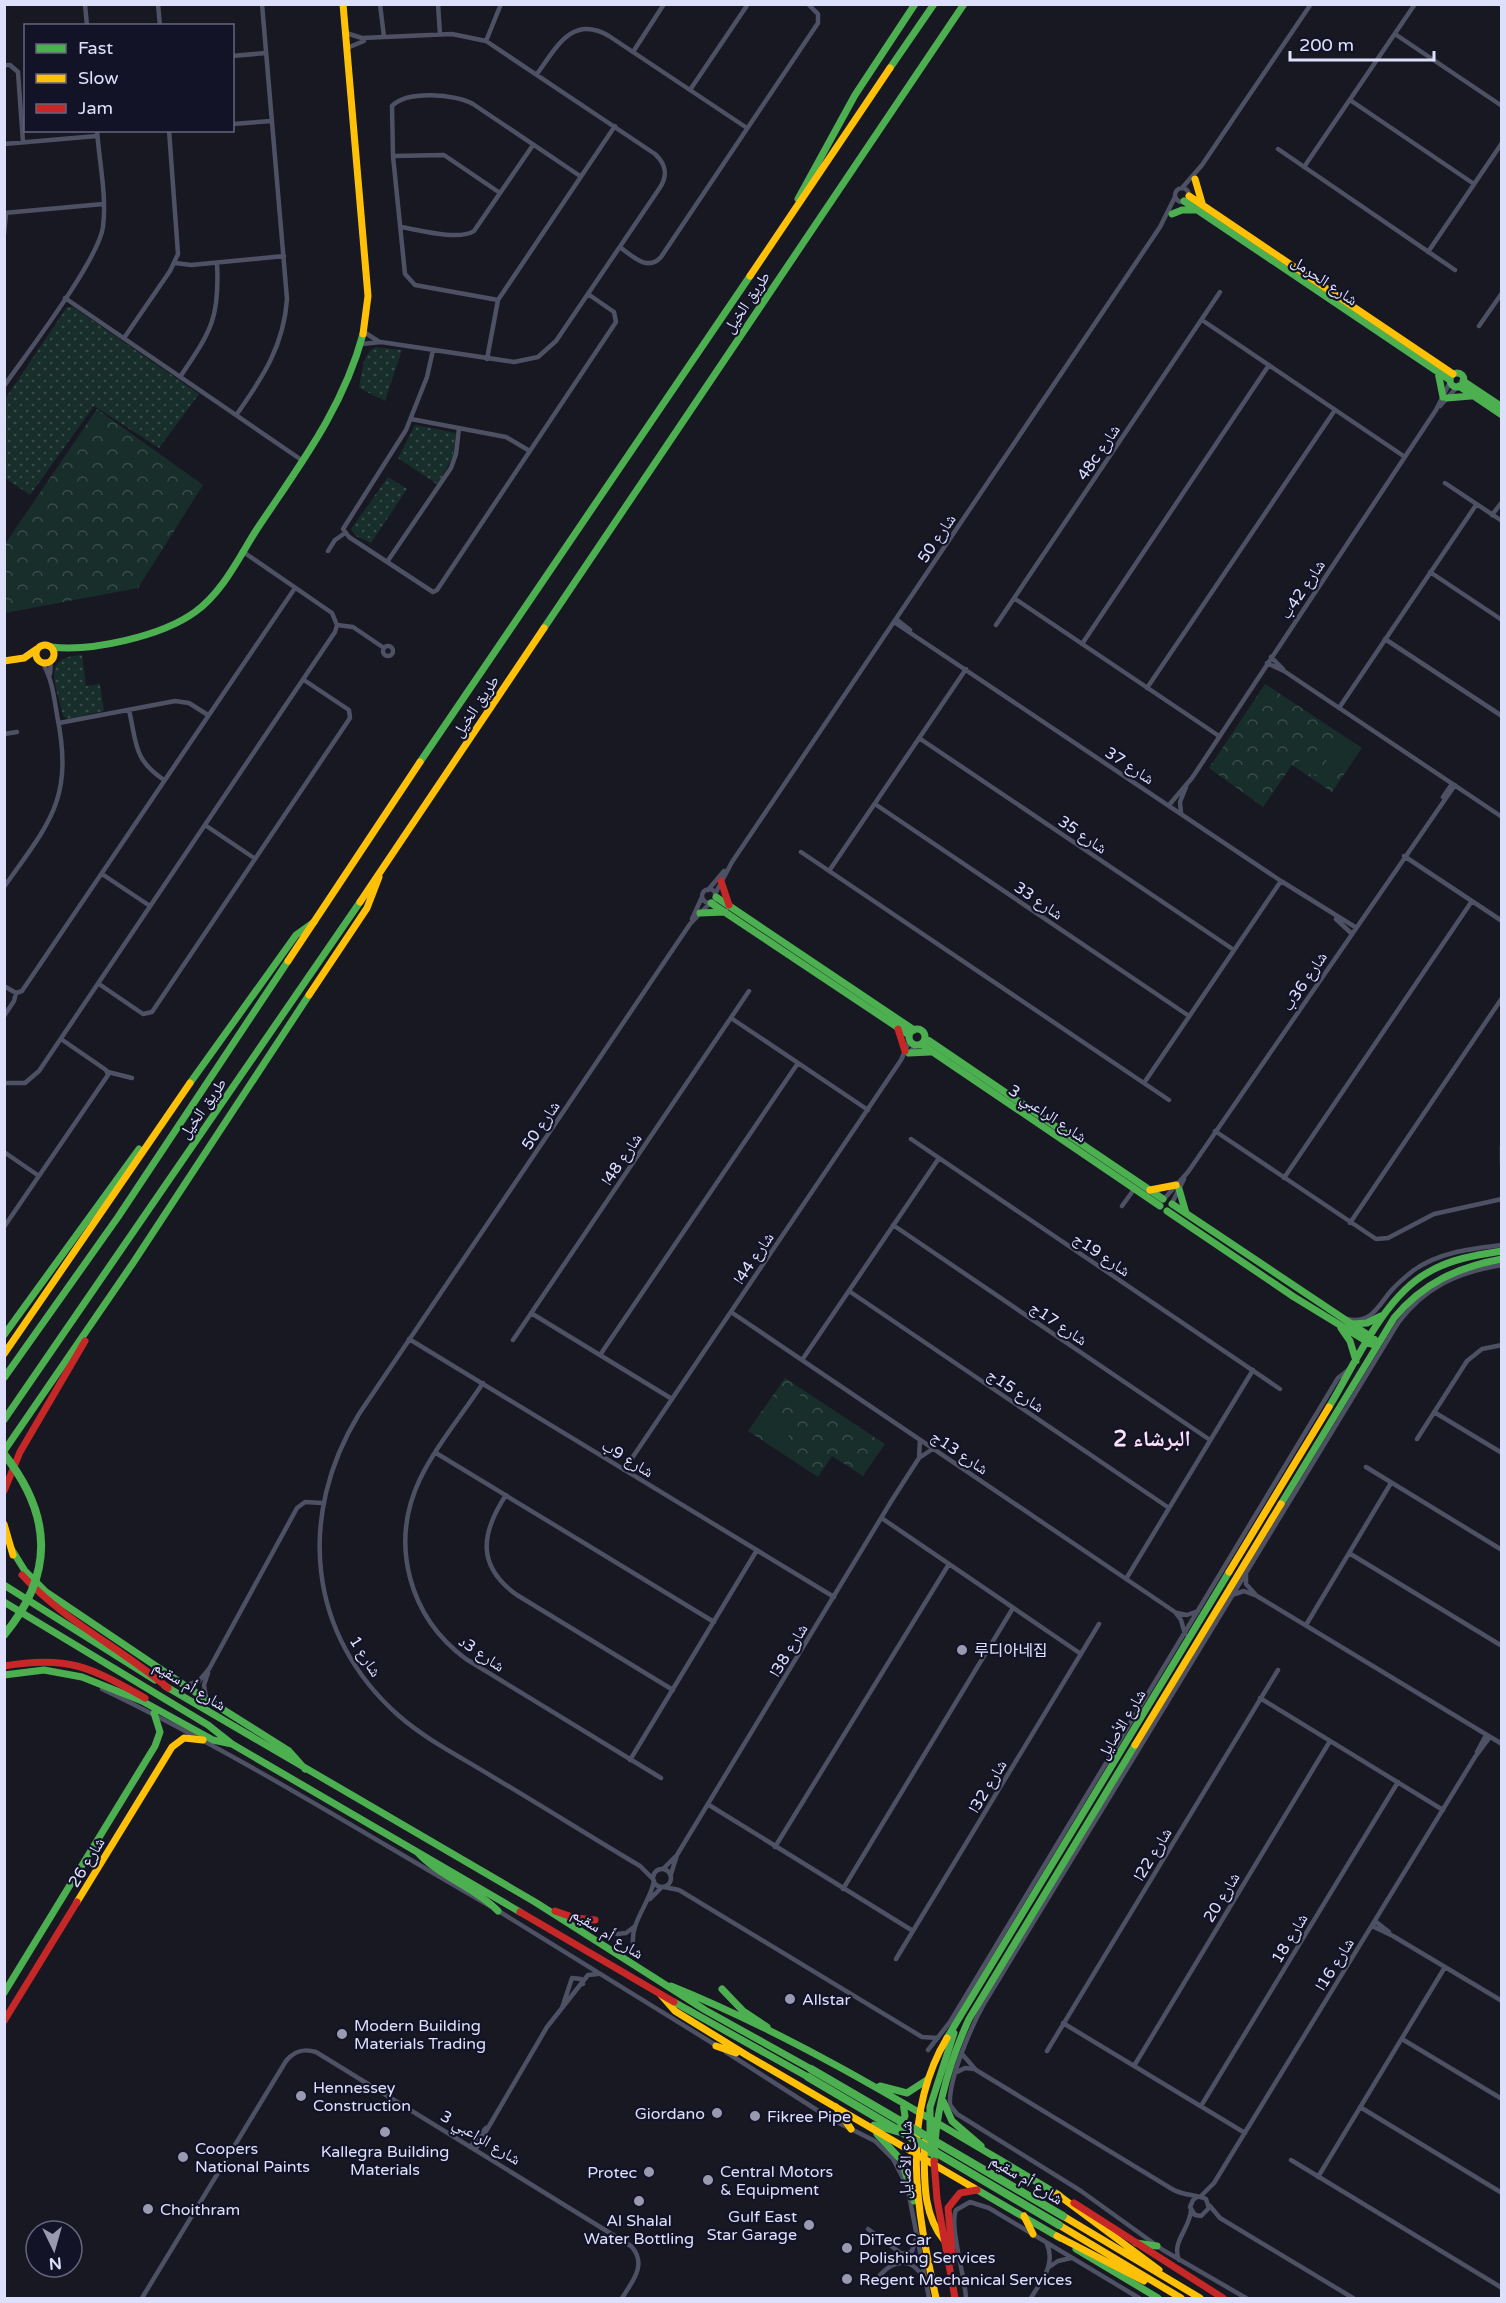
<svg xmlns="http://www.w3.org/2000/svg" width="1506" height="2303" viewBox="0 0 1506 2303" font-family="'Varela Round','Noto Naskh Arabic','Noto Sans KR',sans-serif">
	<defs>
		<pattern id="grass-dots" width="8" height="8" patternUnits="userSpaceOnUse" patternTransform="scale(1.5)"><rect width="8" height="8" fill="#172e2b"/><path d="M2 2h.1M6 6h.1" fill="none" stroke="#384c4b" stroke-width="1.8" stroke-linecap="round"/></pattern>
		<pattern id="forest-crowns" width="20" height="18" patternUnits="userSpaceOnUse" patternTransform="scale(1.5)"><rect width="20" height="18" fill="#172e2b"/><path d="M2 6a3 3 0 1 1 6 0M12 15a3 3 0 1 1 6 0" fill="none" stroke="#384c4b"/></pattern>
	</defs>
	<rect width="100%" height="100%" fill="#181823"/>
	<path fill="url(#grass-dots)" d="M67 307H73L199 394 159 448 94 406 30 495 5 478V399Z
		M376 347 402 350 385 401 359 388C362 375 362 352 376 347Z
		M415 425 456 433 453 456 438 485 398 458Z
		M388 477 407 489 371 543 356 536 351 529Z
		M82 655 86 686 100 684 104 711 68 719 63 716C57 686 39 657 82 655Z"/>
	<path fill="url(#forest-crowns)" d="M97 409 203 485 138 588 5 613V544Z
		M1265 684 1362 748 1332 792 1292 765 1263 807 1209 768Z
		M785 1378 885 1444 863 1476 832 1456 818 1477 748 1431Z"/>
	<path fill="#172e2b" d="M1336 738 1350 749 1343 759 1329 748Z
		M1318 749 1327 756 1313 776 1297 764 1306 751 1313 756Z
		M1331 754 1344 762 1328 787 1315 778Z
		M784 1387 792 1392 781 1407 774 1402Z
		M796 1393 809 1401 803 1410 790 1401Z
		M767 1410 777 1417 780 1413 796 1424 781 1448 753 1430Z"/>
	<g fill="none" stroke-linecap="round" stroke-linejoin="round">
		<path stroke="#4e5163" stroke-width="4.5" d="M85 4 87 26
			M158 4 160 26
			M380 4 384 37
			M438 4 440 34
			M1500 4 1502 6
			M346 33 362 38 452 34 486 41 655 154C667 165 668 176 659 189L556 341 538 357 514 362 381 342 362 344
			M1395 34 1502 106
			M486 41 501 4
			M347 48 364 41
			M633 52 664 4
			M232 56 266 53
			M4 65H10L18 72 23 142
			M537 74C556 48 572 14 609 36L747 128
			M690 90 748 4
			M1350 100 1474 184
			M232 124 272 121
			M4 144 97 136
			M1278 149 1455 270
			M393 156 444 155 500 193
			M1304 167 1415 4
			M1182 188 1202 165 1311 4
			M1175 195a7 7 0 1 1 14 0a7 7 0 1 1-14 0Z
			M4 213 103 204
			M401 227C419 230 459 241 474 231L533 145
			M4 234 6 213
			M620 247C632 256 648 272 661 257L818 23V14L808 4
			M1428 252 1502 143
			M175 263 191 265 284 256
			M65 298 303 461
			M498 300 415 285 405 274 393 156 392 106C407 90 456 94 473 104L580 176
			M1202 320 1405 457
			M1479 326 1502 293
			M364 332 378 341
			M124 338 170 271 178 254 169 130
			M433 350 427 377 406 430 343 529 349 537 433 592 437 590 616 322 614 312 588 294
			M487 359 498 300 615 126
			M180 377C210 332 220 320 217 263
			M4 386C27 353 98 261 103 227 107 196 99 161 97 130
			M1440 406 1457 387
			M237 414C263 377 284 345 287 299L262 4
			M411 419 506 437 528 450
			M1445 483 1502 521
			M1492 515 1502 502
			M328 551 335 540 345 533
			M387 562 451 468 456 454 459 428
			M1430 572 1502 620
			M1014 598 1219 736
			M896 619 910 630
			M894 622 1281 881 1355 927
			M337 625 353 627 384 648
			M996 625 1220 292
			M1385 639 1502 716
			M1082 644 1269 365
			M383 651a5 5 0 1 1 10 0a5 5 0 1 1-10 0Z
			M1271 657 1283 669
			M1267 663 1284 671 1502 817
			M50 674 51 661
			M1147 688 1335 410
			M1339 708 1476 505
			M129 710C137 744 133 759 164 780
			M59 723 175 701 189 703 208 715
			M4 734 17 732
			M919 738 1234 950
			M1443 797 1452 784
			M875 804 1189 1016
			M1169 805 1192 778 1436 410 1450 382
			M1181 813 1180 802 1186 787
			M205 825 254 858
			M801 852 1169 1100
			M1404 856 1502 921
			M829 871 966 669
			M102 874 150 906
			M4 887C50 822 74 799 57 715 54 697 52 678 42 662
			M702 896a7 7 0 1 1 14 0a7 7 0 1 1-14 0Z
			M708 890 724 871
			M715 894 732 862 1160 227 1175 197
			M692 919 702 897
			M1336 919 1351 933
			M99 984 143 1014 152 1012 350 718 349 710 304 680
			M4 986 16 993 22 991 295 588
			M4 1016 14 1001 16 993
			M731 1018 868 1110
			M910 1052 916 1045
			M108 1072 132 1078
			M4 1083H25L39 1071 335 632 337 625 332 613 242 551
			M1144 1083 1281 881
			M1215 1131 1376 1239 1388 1238 1434 1214 1502 1199
			M911 1139 1280 1389
			M1502 1146V1163
			M4 1152 39 1176
			M1284 1178 1472 901
			M1164 1199 1188 1172 1455 785
			M1172 1203 1184 1179
			M1122 1206 1135 1188
			M1350 1223 1502 998
			M893 1225 1210 1440
			M4 1227 108 1075 106 1070 61 1039
			M849 1291 1169 1508
			M731 1312 1175 1612 1181 1620 1185 1634
			M531 1313 672 1399
			M1347 1319C1371 1324 1377 1308 1390 1292 1397 1284 1405 1277 1414 1270 1440 1252 1470 1249 1502 1245
			M409 1339 834 1597
			M513 1340 749 991
			M600 1355 798 1063
			M802 1360 939 1158
			M483 1383C462 1415 436 1446 420 1479 389 1544 409 1617 466 1659L661 1778
			M1434 1412 1502 1453
			M1417 1439 1467 1361 1482 1349 1502 1345
			M436 1453 714 1622
			M919 1458 920 1440
			M1366 1467 1502 1550
			M624 1470 901 1060 910 1040
			M506 1495C481 1533 476 1566 517 1595L673 1690
			M883 1519 1081 1654
			M1349 1553 1502 1646
			M1246 1573V1584L1255 1594
			M1126 1579 1253 1370
			M1232 1595 1244 1591 1257 1596 1502 1744
			M1177 1613 1187 1615 1198 1611
			M1306 1625 1391 1483
			M187 1685 199 1681 209 1669 297 1508 305 1502 323 1503
			M102 1689C236 1753 361 1832 490 1906
			M206 1697 204 1685 208 1673
			M1260 1698 1443 1810
			M1477 1752 1486 1735
			M630 1760 757 1550
			M709 1805 913 1931
			M775 1847 949 1564
			M653 1878a9 9 0 1 1 18 0a9 9 0 1 1-18 0Z
			M663 1869 675 1857
			M671 1874 677 1855 892 1500 919 1458 934 1448
			M653 1879 640 1866C591 1837 542 1806 493 1777 461 1757 425 1739 398 1715 307 1634 297 1515 359 1414L690 924 710 903
			M664 1887 679 1890 922 2037 938 2038
			M843 1889 1013 1608
			M650 1899 662 1887
			M497 1910 717 2046
			M1375 1921 1389 1932
			M1372 1926 1393 1936 1502 2001
			M617 1934 626 1933 634 1927
			M633 1943C631 1921 650 1903 654 1881
			M896 1959 1099 1624
			M562 2008 572 1978 581 1979 583 1984
			M1063 2023 1245 2133
			M1402 2039 1502 2099
			M928 2050 950 2022 1338 1378 1352 1367
			M1047 2051 1278 1670
			M726 2052 831 2119 875 2141 893 2159 904 2180
			M962 2054 976 2070 1172 2189C1184 2196 1195 2194 1206 2199L1209 2208 1201 2216 1195 2215 1190 2207 1193 2200 1197 2197
			M1134 2066 1330 1741
			M957 2072 965 2068 974 2069
			M1201 2106 1398 1782
			M1360 2107 1502 2193
			M470 2147 486 2128
			M475 2150 547 2027 588 1975 598 1974
			M1291 2160 1502 2288
			M1318 2177 1445 1967
			M908 2190 929 2298
			M1200 2197 1214 2183 1475 1757 1490 1737
			M1210 2206 1220 2218 1353 2298
			M868 2229 902 2254 912 2251 916 2239
			M1179 2260C1171 2242 1190 2229 1191 2210
			M1049 2267 1058 2261 1071 2258
			M880 2275C896 2258 914 2258 924 2280
			M142 2298 286 2061C294 2051 303 2048 316 2052L631 2246C648 2264 632 2282 622 2298
			M966 2298C965 2277 949 2225 956 2210L970 2202 989 2208 1139 2298
			M1031 2298C1041 2281 1056 2265 1047 2244
			M1246 2298 1163 2250 1081 2191 957 2114 950 2105C948 2079 972 2025 985 2002L1398 1323C1425 1287 1458 1272 1502 1265"/>
		<path stroke="#4caf50" stroke-width="7" d="M890 68 934 4
			M798 199 855 95 915 4
			M1184 201 1450 380
			M1172 214 1182 210H1195
			M1438 372 1443 397
			M1450 380a7 7 0 1 1 14 0a7 7 0 1 1-14 0Z
			M1463 381 1502 407
			M1459 386 1502 415
			M1447 398 1471 396
			M544 628 964 4
			M51 647C91 652 162 636 195 612 223 592 239 557 257 529 299 466 343 409 363 334
			M420 762 750 276
			M716 897 914 1030
			M711 903 909 1035
			M700 913 725 912
			M909 1037a8 8 0 1 1 16 0a8 8 0 1 1-16 0Z
			M925 1038 1163 1199
			M921 1044 1160 1206
			M909 1053 930 1052
			M190 1083 296 935 314 922
			M1179 1189 1186 1213
			M1172 1204 1374 1339
			M1167 1211 1294 1297 1371 1344
			M1353 1324 1367 1323 1381 1316
			M1341 1328 1350 1341 1356 1361
			M4 1335 139 1149
			M4 1378 118 1217 288 961
			M1329 1407C1355 1364 1383 1298 1427 1273 1450 1259 1476 1255 1502 1251
			M4 1420 360 902
			M4 1451 133 1263 309 995
			M1281 1504 1394 1318C1423 1283 1458 1267 1502 1259
			M12 1550 25 1571 46 1592 184 1685 289 1751 305 1769
			M4 1585 155 1680
			M4 1602 208 1725 232 1744 520 1912
			M4 1675 44 1670 82 1677 142 1701 213 1740 232 1744
			M165 1686 535 1902 705 2010 811 2069
			M417 1852C440 1877 474 1887 498 1911
			M671 1986C807 2041 933 2121 1059 2195
			M722 1989 743 2011 767 2027
			M4 1993 155 1746 160 1732 154 1713
			M674 2002 808 2077
			M947 2038 1229 1572
			M880 2086 907 2093 927 2080
			M943 2101 952 2121 981 2146
			M874 2125 898 2132 905 2116 903 2103
			M877 2134 902 2161 914 2201
			M930 2153V2107L954 2033
			M934 2161C935 2111 948 2065 969 2019L1135 1745
			M974 2188 1060 2238
			M1136 2243 1157 2246
			M1076 2249 1158 2298"/>
		<path stroke="#ffc107" stroke-width="7" d="M343 4 368 296 363 334
			M1195 179 1202 203
			M1189 196 1453 374
			M750 276 890 68
			M36 654a9 9 0 1 1 18 0a9 9 0 1 1-18 0Z
			M4 661 24 658 37 649
			M360 902 544 628
			M288 961 420 762
			M309 995 367 908 379 877
			M1150 1190 1176 1185
			M4 1354 190 1083
			M4 1524 13 1555
			M1229 1572 1329 1407
			M1135 1745 1281 1504
			M77 1902 172 1747 184 1738 203 1740
			M661 1995 675 2011 748 2056 974 2188
			M716 2046 736 2053
			M836 2107 851 2129
			M924 2142C925 2176 921 2212 944 2240
			M1057 2194 1159 2270
			M1024 2216 1033 2234
			M1063 2216 1200 2298
			M1059 2225 1181 2298
			M1057 2236 1144 2281
			M936 2298C917 2212 899 2118 947 2038"/>
		<path stroke="#c62828" stroke-width="7" d="M721 881 729 905
			M898 1029 905 1051
			M4 1491 20 1452 85 1341
			M22 1575C64 1621 121 1648 168 1688
			M4 1666C68 1655 90 1667 145 1698
			M555 1911 575 1918 595 1920
			M520 1912 674 2002
			M4 2021 77 1902
			M934 2161 937 2199 955 2298
			M1074 2203 1223 2298
			M953 2262 948 2208 960 2193 977 2190"/>
		<path stroke="#4caf50" stroke-width="8" d="M4 1454C52 1515 55 1574 4 1635
			M811 2069 1063 2216
			M808 2077 1059 2225"/>
	</g>
	<g fill="#999aaf" stroke="#131328" stroke-width="2">
		<circle cx="962" cy="1650" r="6"/>
		<circle cx="790" cy="1999" r="6"/>
		<circle cx="342" cy="2034" r="6"/>
		<circle cx="301" cy="2096" r="6"/>
		<circle cx="717" cy="2113" r="6"/>
		<circle cx="755" cy="2116" r="6"/>
		<circle cx="385" cy="2132" r="6"/>
		<circle cx="183" cy="2157" r="6"/>
		<circle cx="649" cy="2172" r="6"/>
		<circle cx="708" cy="2180" r="6"/>
		<circle cx="639" cy="2201" r="6"/>
		<circle cx="148" cy="2209" r="6"/>
		<circle cx="809" cy="2225" r="6"/>
		<circle cx="847" cy="2248" r="6"/>
		<circle cx="847" cy="2279" r="6"/>
	</g>
	<g text-anchor="middle" stroke-width="4.5" stroke-linejoin="round" paint-order="stroke">
		<g font-size="16" fill="#dee0fb" stroke="#131328">
			<text transform="translate(1325 280) rotate(34)" y="6">شارع الحرمل</text>
			<text transform="translate(746 302) rotate(-56)" y="6">طريق الخيل</text>
			<text transform="translate(1098 452) rotate(-56)" y="6">48c شارع</text>
			<text transform="translate(936 538) rotate(-56)" y="6">شارع 50</text>
			<text transform="translate(1302 589) rotate(-56)" y="6">شارع 42ب</text>
			<text transform="translate(475 706) rotate(-56)" y="6">طريق الخيل</text>
			<text transform="translate(1130 765) rotate(33)" y="6">شارع 37</text>
			<text transform="translate(1083 834) rotate(34)" y="6">شارع 35</text>
			<text transform="translate(1039 900) rotate(34)" y="6">شارع 33</text>
			<text transform="translate(1304 981) rotate(-56)" y="6">شارع 36ب</text>
			<text transform="translate(202 1108) rotate(-55)" y="6">طريق الخيل</text>
			<text transform="translate(1048 1113) rotate(34)" y="6">شارع الراعبي 3</text>
			<text transform="translate(540 1125) rotate(-56)" y="6">شارع 50</text>
			<text transform="translate(621 1159) rotate(-56)" y="6">شارع 48ا</text>
			<text transform="translate(1102 1254) rotate(34)" y="6">شارع 19ج</text>
			<text transform="translate(753 1258) rotate(-56)" y="6">شارع 44ا</text>
			<text transform="translate(1059 1323) rotate(34)" y="6">شارع 17ج</text>
			<text transform="translate(1016 1390) rotate(34)" y="6">شارع 15ج</text>
			<text transform="translate(960 1452) rotate(34)" y="6">شارع 13ج</text>
			<text transform="translate(628 1458) rotate(31)" y="6">شارع 9ب</text>
			<text transform="translate(788 1650) rotate(-59)" y="6">شارع 38ا</text>
			<text transform="translate(482 1653) rotate(34)" y="6">شارع 3د</text>
			<text transform="translate(366 1656) rotate(58)" y="6">شارع 1</text>
			<text transform="translate(190 1685) rotate(31)" y="6">شارع أم سقيم</text>
			<text transform="translate(1121 1724) rotate(-59)" y="6">شارع الأصايل</text>
			<text transform="translate(987 1786) rotate(-59)" y="6">شارع 32ا</text>
			<text transform="translate(1152 1854) rotate(-59)" y="6">شارع 22ا</text>
			<text transform="translate(86 1862) rotate(-59)" y="6">شارع 26</text>
			<text transform="translate(1221 1897) rotate(-59)" y="6">شارع 20</text>
			<text transform="translate(608 1933) rotate(32)" y="6">شارع أم سقيم</text>
			<text transform="translate(1289 1938) rotate(-59)" y="6">شارع 18</text>
			<text transform="translate(1334 1964) rotate(-58)" y="6">شارع 16ا</text>
			<text transform="translate(481 2137) rotate(31)" y="6">شارع الراعبي 3</text>
			<text transform="translate(905 2160) rotate(-89)" y="6">شارع الأصايل</text>
			<text transform="translate(1027 2179) rotate(31)" y="6">شارع أم سقيم</text>
		</g>
		<g font-size="16" fill="#dee0fb" stroke="#131328" text-anchor="start">
			<text x="974" y="1656">루디아네집</text>
			<text x="802" y="2005">Allstar</text>
			<text x="354" y="2031">Modern Building<tspan x="354" dy="18">Materials Trading</tspan></text>
			<text x="313" y="2093">Hennessey<tspan x="313" dy="18">Construction</tspan></text>
			<text x="705" y="2119" text-anchor="end">Giordano</text>
			<text x="767" y="2122">Fikree Pipe</text>
			<text x="195" y="2154">Coopers<tspan x="195" dy="18">National Paints</tspan></text>
			<text x="385" y="2157" text-anchor="middle">Kallegra Building<tspan x="385" dy="18">Materials</tspan></text>
			<text x="720" y="2177">Central Motors<tspan x="720" dy="18">&amp; Equipment</tspan></text>
			<text x="637" y="2178" text-anchor="end">Protec</text>
			<text x="160" y="2215">Choithram</text>
			<text x="797" y="2222" text-anchor="end">Gulf East<tspan x="797" dy="18">Star Garage</tspan></text>
			<text x="639" y="2226" text-anchor="middle">Al Shalal<tspan x="639" dy="18">Water Bottling</tspan></text>
			<text x="859" y="2245">DiTec Car<tspan x="859" dy="18">Polishing Services</tspan></text>
			<text x="859" y="2285">Regent Mechanical Services</text>
		</g>
		<g font-size="22" font-weight="bold" fill="#fce0f6" stroke="#131328">
			<text x="1152" y="1446">البرشاء 2</text>
		</g>
	</g>
	<rect width="1506" height="2303" fill="none" stroke="#dee0fb" stroke-width="12"/>
	<rect x="24" y="24" width="210" height="108" fill="#131328" stroke="#64657c" stroke-width="1.5"/>
	<rect x="36" y="44" width="30" height="9" fill="#4caf50" stroke="#64657c" stroke-width="1.5"/>
	<text x="78" y="54" font-size="18" fill="#dee0fb">Fast</text>
	<rect x="36" y="74" width="30" height="9" fill="#ffc107" stroke="#64657c" stroke-width="1.5"/>
	<text x="78" y="84" font-size="18" fill="#dee0fb">Slow</text>
	<rect x="36" y="104" width="30" height="9" fill="#c62828" stroke="#64657c" stroke-width="1.5"/>
	<text x="78" y="114" font-size="18" fill="#dee0fb">Jam</text>
	<g transform="translate(54 2249) rotate(175)"><circle r="28" fill="#131328" stroke="#64657c" stroke-width="1.5"/>
	<path d="M0-4.5L10 22L0 15L-10 22Z" fill="#999aaf"/>
	<text y="-9" font-size="16" font-weight="bold" text-anchor="middle" fill="#dee0fb">N</text>
	</g>
	<path d="M1290 51v9h144v-9" fill="none" stroke="#dee0fb" stroke-width="3"/>
	<text x="1299" y="51" font-size="18" fill="#dee0fb" stroke="#131328" stroke-width="4.5" paint-order="stroke">200 m</text>
</svg>
